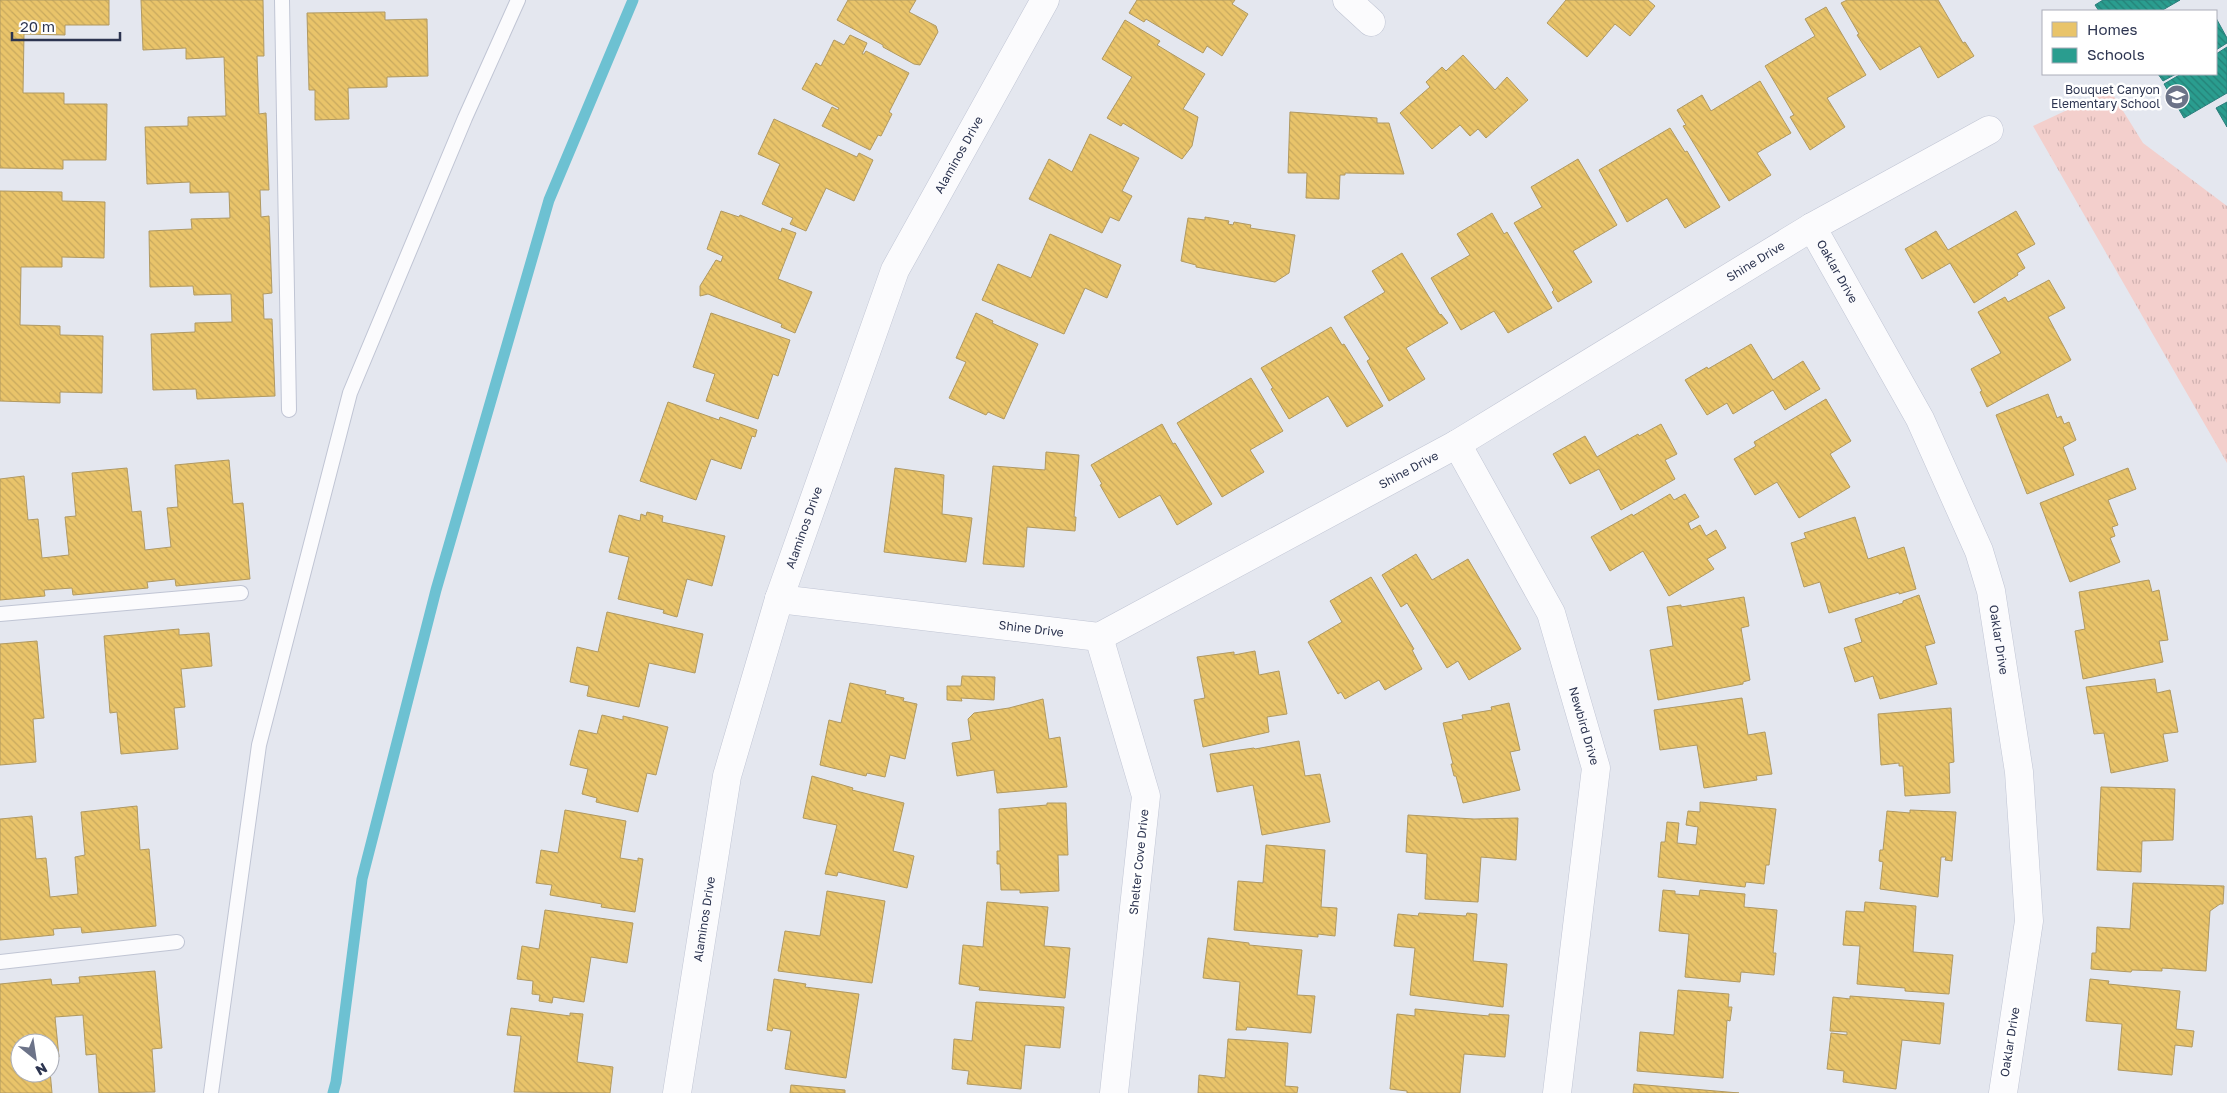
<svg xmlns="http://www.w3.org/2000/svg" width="2227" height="1093" viewBox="0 0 2227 1093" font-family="'Golos Text',sans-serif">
	<defs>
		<pattern id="grass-tufts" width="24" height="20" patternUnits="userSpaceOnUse" patternTransform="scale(1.25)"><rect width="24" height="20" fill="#f3cfcc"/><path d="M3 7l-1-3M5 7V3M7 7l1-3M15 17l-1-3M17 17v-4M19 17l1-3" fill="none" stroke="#d0b2b1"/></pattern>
		<pattern id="homes-back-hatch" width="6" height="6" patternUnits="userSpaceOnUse" patternTransform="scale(1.25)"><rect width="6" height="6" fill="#e9c46a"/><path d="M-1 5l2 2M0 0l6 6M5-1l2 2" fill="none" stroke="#c8a95e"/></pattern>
		<pattern id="schools-back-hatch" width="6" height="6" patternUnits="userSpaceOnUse" patternTransform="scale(1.25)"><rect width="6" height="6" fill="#2a9d8f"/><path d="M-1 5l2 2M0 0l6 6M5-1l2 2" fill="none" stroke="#248177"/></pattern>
	</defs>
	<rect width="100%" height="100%" fill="#e4e7ef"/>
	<path fill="url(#grass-tufts)" d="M2110 90 2143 143 2227 206V463L2033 126Z"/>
	<path fill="url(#homes-back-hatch)" stroke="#b09962" d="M0 0H109V25H65V35L24 34 23 93H64V104H107L106 160H63V169L0 168Z
		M141 0H263L264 56H257L259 114 266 113 269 190H260L261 217 269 216 272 293 263 294 264 319H272L275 396 197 399 196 389 153 390 151 334 195 332V323L232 322 231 294 194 295 193 286 150 287 149 231 192 229 191 219 230 218 229 192 190 193V182L147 184 145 127 188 126V117L226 116 224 57 186 59V48L143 50Z
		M848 0H916L909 12 936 26 938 32 920 65 914 64 883 47V45L837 20Z
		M1137 0H1235L1232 4 1248 14 1222 56 1207 46 1203 53 1146 19 1144 22 1129 13Z
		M1566 0H1648L1655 6 1630 36 1615 24 1587 57 1547 23Z
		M1847 0H1938L1963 43 1965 42 1974 56 1938 78 1920 46 1880 70 1857 35 1859 34 1841 3Z
		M1826 7 1866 75 1827 98 1845 127 1810 150 1790 117 1794 115 1765 66 1815 36 1805 19Z
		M385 12V20L427 19 428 76 387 77V87L348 88 349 119 315 120V90H309L307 13Z
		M1125 20 1160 41 1157 45 1205 74 1183 109 1198 117 1192 146 1182 159 1123 123 1121 126 1107 118 1132 77 1102 59Z
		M850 35 867 43 862 54H864L866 51 909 73 889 112 892 114 881 136 878 135 870 150 822 126 832 107 838 110 839 108 802 89 816 63 821 66 834 40 844 45Z
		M1463 55 1495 90 1507 77 1528 100 1486 138 1478 129 1470 136 1460 125 1432 149 1400 113 1430 87 1426 82 1442 67 1446 71Z
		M1760 81 1791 133 1757 153 1771 175 1729 201 1683 126 1686 125 1677 110 1702 95 1711 111Z
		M1290 112 1377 118V123H1389L1404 174 1345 173V175H1340L1339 199 1306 198 1307 173H1288Z
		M774 119 857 157 859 153 873 160 854 201 826 188 806 231 790 224 793 218 762 204 780 164 758 154Z
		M1670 128 1685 152 1687 151 1720 207 1685 228 1667 198 1627 222 1599 170Z
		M1090 134 1139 158 1122 191 1132 196 1119 221 1110 217 1102 233 1029 199 1049 159 1072 172Z
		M1578 159 1617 225 1573 251 1592 282 1558 302 1552 292 1554 290 1514 223 1542 207 1531 187Z
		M0 191 62 192V201L105 202 104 258 62 257V267H21L20 325 60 326V335L103 336 102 393 60 392V403L0 401Z
		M721 211 739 217 740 215 781 232 782 228 796 233 778 279 812 292 795 333 781 327 782 324 708 294 700 296V286L716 260 721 262 723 256 707 249Z
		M2016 211 2035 244 2017 254 2025 268 2017 273 2018 275 1974 303 1950 263 1922 279 1905 249 1936 231 1948 250Z
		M1492 213 1504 234 1507 232 1552 308 1508 333 1494 311 1461 330 1431 278 1470 255 1457 234Z
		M1205 217 1229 221 1228 224 1233 225 1234 222 1251 225 1250 228 1295 235 1289 273 1275 282 1196 267V265L1181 261 1188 218 1205 220Z
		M1050 234 1121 265 1107 298 1085 288 1064 334 982 300 998 264 1031 278Z
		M1402 253 1440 315 1441 314 1448 323 1406 348 1425 379 1389 401 1367 361 1370 359 1344 317 1385 292 1372 271Z
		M2049 280 2065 308 2048 317 2071 360 1987 407 1980 392 1982 391 1971 369 2001 353 1978 312 2005 297 2008 302Z
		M711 313 790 340 778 376 773 374 758 419 706 401 715 374 693 367Z
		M976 313 993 321 992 323 1038 344 1004 419 988 412 986 415 949 398 966 362 956 358Z
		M1331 327 1342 345 1344 344 1383 406 1347 427 1328 396 1289 419 1271 389 1273 388 1261 368Z
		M1751 344 1773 380 1803 361 1820 389 1785 410 1773 390 1733 414 1727 403 1707 415 1685 380 1707 367 1708 369Z
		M1251 378 1283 431 1250 450 1264 472 1222 497 1177 423Z
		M2048 394 2057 418 2061 416 2064 424 2069 422 2076 440 2063 447 2074 475 2027 494 1996 415Z
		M1826 399 1851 441 1830 454 1850 487 1799 518 1777 482 1755 495 1734 459 1756 446 1754 442Z
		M668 402 719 420 720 417 757 430 755 437 752 436 741 469 711 459 696 500 640 481Z
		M1162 424 1173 444 1175 443 1212 504 1177 525 1160 495 1119 518 1100 485 1102 484 1091 465Z
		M1661 424 1677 454 1665 460 1675 479 1621 510 1599 469 1570 484 1553 454 1585 436 1597 457 1638 434 1639 436Z
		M1046 452 1079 455 1074 517H1076L1075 531 1027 527 1024 567 983 564 993 466 1045 470Z
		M229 460 233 504 243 503 250 579 176 586 175 579 147 582 148 588 73 595 72 588 44 590 45 596 0 600V479L24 476 28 520 38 519 42 558 69 555 65 517 76 516 72 473 127 468 132 512 141 511 145 550 171 547 167 508 178 507 175 465Z
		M895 468 944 475 942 514 972 518 966 562 884 552Z
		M2128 468 2136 489 2108 500 2118 525 2112 527 2115 536 2110 538 2120 562 2070 582 2040 503Z
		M1670 494 1674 500 1685 494 1699 517 1688 523 1691 530 1700 525 1706 536 1716 530 1726 548 1707 559 1714 569 1669 596 1643 551 1610 571 1591 537 1632 514 1633 516Z
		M647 512 663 516 662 522 725 536 712 586 687 579 677 617 663 613 664 610 618 599 629 557 609 552 619 515 640 521 641 514 646 516Z
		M1855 517 1868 559 1904 547 1916 589 1899 594V592L1829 613 1820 582 1804 587 1791 543 1806 538 1804 533Z
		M1416 554 1432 580 1468 559 1521 649 1469 680 1458 661 1447 668 1407 603 1401 607 1382 575Z
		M1371 577 1414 649 1412 650 1422 669 1385 690 1379 680 1345 699 1341 692 1338 694 1308 642 1342 622 1330 601Z
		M2149 580 2152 592 2159 590 2168 640 2159 641 2163 662 2083 679 2075 631 2085 629 2079 592Z
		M1919 595 1935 643 1925 646 1937 684 1880 699 1873 676 1855 682 1844 648 1862 642 1855 619 1903 603V601Z
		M1744 597 1749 626 1741 628 1750 680 1743 682V684L1658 700 1650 650 1673 646 1667 607 1681 605V607Z
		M607 612 703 634 695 673 649 663 639 707 587 696 589 686 570 682 577 647 598 652Z
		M179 629V635L209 633 212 666 181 669 185 707 174 708 178 749 121 754 117 712 110 713 104 636Z
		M37 641 44 718 33 719 36 762 0 765V644Z
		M1255 651 1259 675 1279 671 1287 714 1267 717 1269 732 1203 747 1194 700 1205 698 1197 657 1234 652V655Z
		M962 676 995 677 994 700 961 698 962 701 947 700V686H961Z
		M2155 679 2157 693 2170 690 2178 732 2163 734 2168 761 2111 773 2104 733 2094 734 2086 687Z
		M850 683 886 691 885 694 904 698 903 701 917 704 905 759 890 755 885 777 867 773 866 776 820 765 829 720 841 723Z
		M1742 698 1748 735 1765 732 1772 774 1756 776 1757 780 1704 788 1697 745 1660 750 1654 710Z
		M1043 699 1049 739 1060 737 1067 787 997 793 994 770 957 776 952 743 971 740 968 719 974 713 1009 708Z
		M1509 703 1520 750 1510 752 1520 790 1463 803 1456 776H1454L1451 764H1453L1443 723 1463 719 1462 715 1492 710 1491 707Z
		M1951 708 1954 762 1949 763 1950 793 1905 796 1903 766H1899V763L1881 765 1878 714Z
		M602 715 623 720V716L668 727 656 775 647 773 638 812 596 802 597 798 582 794 588 769 570 765 579 730 597 734Z
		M1299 741 1305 776 1320 774 1330 822 1262 835 1253 785 1217 792 1210 754 1254 748 1255 749Z
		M812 776 853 788 852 790 904 803 893 851 914 856 907 888 838 872 837 876 825 874 837 825 803 818Z
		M2101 787 2175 789 2173 840 2142 841 2141 872 2097 870Z
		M1700 802 1776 809 1769 865H1766L1764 884 1746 882 1745 887 1658 877 1661 842H1665L1667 822 1679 823 1677 843 1696 845 1698 827 1686 825 1688 811 1700 812Z
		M1047 803H1066L1068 855H1058L1059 891 1020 893V890H1001L1000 864H997V851H1000L999 809 1047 805Z
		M137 806 140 850 149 849 156 926 82 933 81 927 53 929 54 935 0 940V819L32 816 36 859 46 858 50 897 78 894 75 857 85 855 81 812Z
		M565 810 626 821 620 858 638 861V858L643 859 635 912 601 907 602 904 550 895 552 885 536 883 541 850 558 853Z
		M1910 810 1956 812 1952 861 1945 860 1946 857H1941L1938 897 1880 889 1883 862 1879 861 1880 850H1883L1887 811 1910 813Z
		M1408 815 1474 819 1518 818 1516 860 1481 857 1478 902 1425 899 1427 854 1406 852Z
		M1266 845 1325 850 1321 907 1337 908 1335 936 1318 934V937L1234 930 1238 881 1263 883Z
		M2133 883 2224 886 2223 904H2220L2210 911 2206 971 2162 968V971L2132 970 2131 972 2091 969 2092 953H2096L2097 927 2130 929Z
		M1663 890 1675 891V894L1699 896 1700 890 1745 894 1744 907 1777 910 1773 953H1776L1774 975 1741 972 1740 982 1685 977 1689 934 1659 931Z
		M827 891 885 901 872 983 778 971 785 931 820 936Z
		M987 902 1048 907 1044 946 1070 948 1065 998 979 990 980 987 959 984 963 945 983 947Z
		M1865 902 1916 906 1913 952 1953 955 1949 994 1905 991V988L1857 984 1860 946 1843 945 1846 911 1864 912Z
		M545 910 633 923 627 963 591 957 584 1002 553 997 552 1003 539 1001 540 995 532 994 533 981 517 979 522 946 539 949Z
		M1419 913 1466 916 1467 913 1477 914 1473 961 1507 964 1503 1007 1410 995 1415 948 1394 946 1398 914 1418 916Z
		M1208 938 1249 943V945L1302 950 1297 995 1315 996 1311 1033 1247 1027 1246 1030H1236L1240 982 1203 978Z
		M155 971 162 1048 152 1049 155 1092 99 1093 96 1054 86 1055 83 1015 55 1017 59 1057 50 1058V1043H20V1073H50V1071L52 1093H0V984L51 979 52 985 80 983 79 977Z
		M774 979 806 984 805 987 859 994 846 1078 785 1069 791 1031 773 1028 772 1031 767 1030Z
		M2090 979 2109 981 2108 984 2180 991 2176 1029 2194 1031 2192 1047 2175 1045 2172 1075 2118 1070 2122 1024 2086 1021Z
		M1678 990 1729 994 1728 1007H1732L1730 1021 1727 1020 1723 1078 1637 1071 1640 1032 1674 1035Z
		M1850 996 1944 1003 1940 1044 1902 1040 1896 1089 1843 1082 1844 1071 1827 1069 1831 1033 1847 1035V1032L1830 1031 1833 997 1850 999Z
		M976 1002 1064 1007 1060 1048 1025 1045 1021 1089 967 1084 969 1071 952 1069 954 1039 972 1041Z
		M511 1008 570 1016V1013L583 1014 577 1062 613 1067 610 1093 514 1092 521 1036 507 1035Z
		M1415 1009 1489 1016V1014L1509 1015 1505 1057 1464 1054 1460 1093H1407V1091L1390 1089 1397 1014 1415 1016Z
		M1228 1039 1288 1043 1285 1086 1298 1087 1297 1093H1198L1199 1075 1225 1078Z
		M1634 1084 1739 1093H1633Z
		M791 1085 845 1090V1093H790Z"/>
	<path fill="url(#schools-back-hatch)" stroke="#2b7e7c" d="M2103 0H2180L2161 11H2099L2095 5Z
		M2216 18 2227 38V43L2216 50Z
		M2227 47V93L2184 118 2164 84 2181 74H2216V54Z
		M2158 74H2176L2163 81Z
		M2227 102V127L2216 108Z"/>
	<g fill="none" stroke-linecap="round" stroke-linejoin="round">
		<path stroke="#6dc1d2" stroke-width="11" d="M333 1093 336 1082 362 879 436 590 549 200 633 0"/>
		<defs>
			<path id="lane" d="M282 0 289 410
				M0 614 241 593
				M0 962 177 942
				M211 1093 259 745 350 393 465 118 518 0"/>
			<g id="street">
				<path d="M1347 0 1371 22"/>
				<path id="s1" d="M1812 227 1920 419 1979 551 1991 591 2019 772 2029 921 2003 1093"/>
				<path id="s2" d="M1457 444 1551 613 1596 768 1557 1093"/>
				<path id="s3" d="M779 599 1099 637 1457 444 1812 227 1989 130"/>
				<path d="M1099 637 1146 796 1114 1093"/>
				<path id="s4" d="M677 1093 727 776 779 599 895 270 1045 0"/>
			</g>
		</defs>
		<use href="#lane" stroke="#c0c5d4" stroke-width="16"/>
		<use href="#street" stroke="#c0c5d4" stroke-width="29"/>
		<use href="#lane" stroke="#fbfbfd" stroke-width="14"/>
		<use href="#street" stroke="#fbfbfd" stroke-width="28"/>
	</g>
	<defs>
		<symbol id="school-disc" viewBox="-11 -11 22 22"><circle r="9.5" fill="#6c7388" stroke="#fff"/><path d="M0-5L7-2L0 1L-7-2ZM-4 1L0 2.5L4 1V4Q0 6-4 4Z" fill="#fff"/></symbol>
	</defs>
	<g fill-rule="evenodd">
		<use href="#school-disc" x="2163" y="83" width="28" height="28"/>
	</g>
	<g text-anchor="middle" stroke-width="5" stroke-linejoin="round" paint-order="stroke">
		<g font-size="12" fill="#2c3450" stroke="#fff" text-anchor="end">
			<text x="2160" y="94">Bouquet Canyon<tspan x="2160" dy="14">Elementary School</tspan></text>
		</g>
		<g font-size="12" fill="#2c3450" stroke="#fff">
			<text dy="4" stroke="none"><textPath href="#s4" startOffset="986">Alaminos Drive</textPath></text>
			<text dy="4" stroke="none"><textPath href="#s3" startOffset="1079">Shine Drive</textPath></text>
			<text dy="4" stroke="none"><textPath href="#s1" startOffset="51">Oaklar Drive</textPath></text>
			<text dy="4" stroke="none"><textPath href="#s3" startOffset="674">Shine Drive</textPath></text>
			<text dy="4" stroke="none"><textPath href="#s4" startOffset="581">Alaminos Drive</textPath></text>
			<text dy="4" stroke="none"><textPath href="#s3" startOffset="254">Shine Drive</textPath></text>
			<text dy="4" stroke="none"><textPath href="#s1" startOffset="456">Oaklar Drive</textPath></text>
			<text dy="4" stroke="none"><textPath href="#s2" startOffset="311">Newbird Drive</textPath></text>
			<text transform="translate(1139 862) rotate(-84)" y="4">Shelter Cove Drive</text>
			<text dy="4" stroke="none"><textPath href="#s4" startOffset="176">Alaminos Drive</textPath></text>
			<text transform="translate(2010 1042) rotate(-81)" y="4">Oaklar Drive</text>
		</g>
	</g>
	<rect x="2042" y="10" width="175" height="65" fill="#ffffff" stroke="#abaeb9"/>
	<rect x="2052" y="22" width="25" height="15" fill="#e9c46a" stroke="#abaeb9"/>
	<text x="2087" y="35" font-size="15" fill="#2c3450">Homes</text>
	<rect x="2052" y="48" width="25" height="15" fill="#2a9d8f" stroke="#abaeb9"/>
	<text x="2087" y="60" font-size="15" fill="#2c3450">Schools</text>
	<g transform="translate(35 1058) rotate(150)"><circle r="24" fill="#ffffff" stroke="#abaeb9"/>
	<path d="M0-4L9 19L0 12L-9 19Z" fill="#6c7388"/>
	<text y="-8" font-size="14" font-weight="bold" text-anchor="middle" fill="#2c3450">N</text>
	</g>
	<path d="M12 32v8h108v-8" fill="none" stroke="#2c3450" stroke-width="2.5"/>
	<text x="20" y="32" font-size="15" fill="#2c3450" stroke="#ffffff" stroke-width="4" paint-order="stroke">20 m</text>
</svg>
